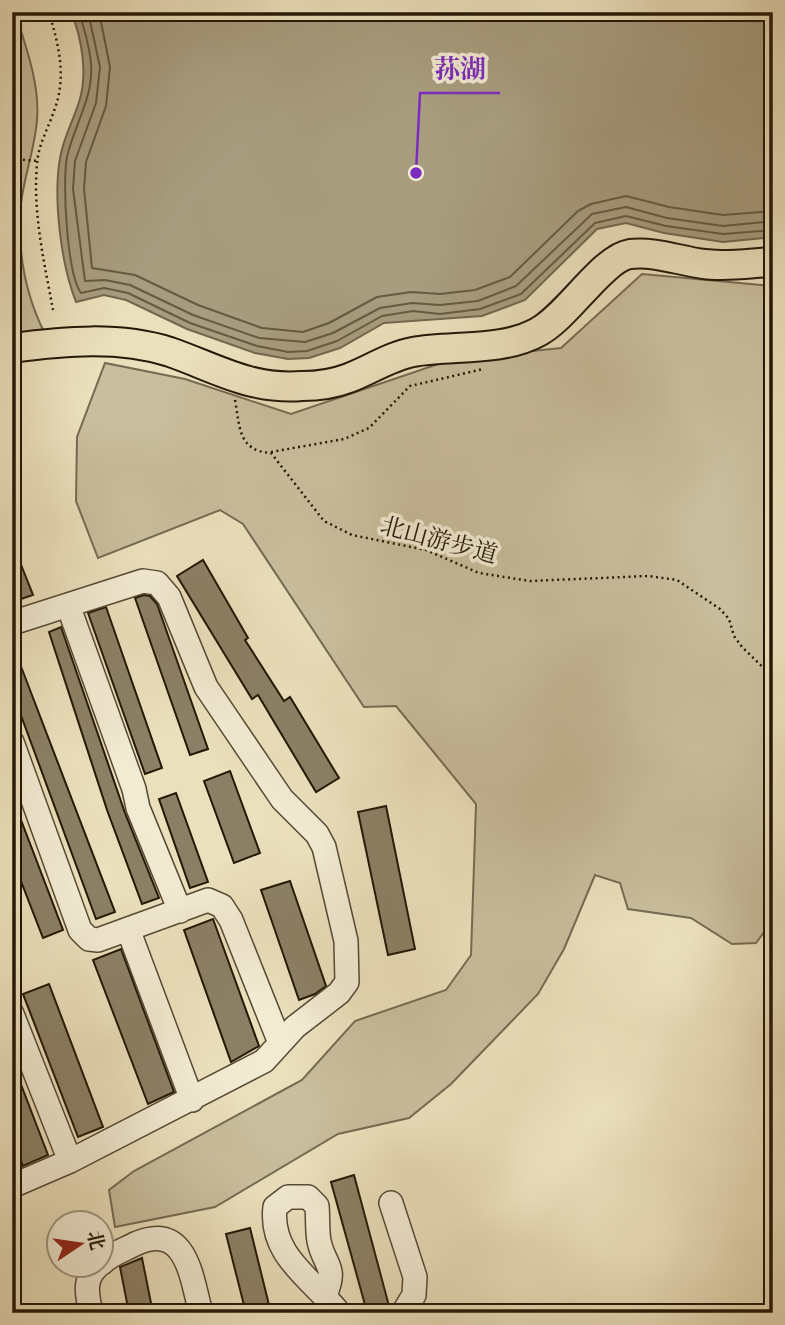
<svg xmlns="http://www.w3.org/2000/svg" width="785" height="1325" viewBox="0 0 785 1325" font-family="'Sorts Mill Goudy','Noto Serif SC',serif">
	<rect width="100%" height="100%" fill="#ebe0bc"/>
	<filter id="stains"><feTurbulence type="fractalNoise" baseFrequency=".00286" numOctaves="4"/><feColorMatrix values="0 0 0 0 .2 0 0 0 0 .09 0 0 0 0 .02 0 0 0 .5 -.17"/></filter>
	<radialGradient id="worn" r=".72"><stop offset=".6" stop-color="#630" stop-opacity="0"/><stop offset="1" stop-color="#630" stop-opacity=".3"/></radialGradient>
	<path fill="#c9be9d" stroke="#766a52" stroke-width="2" d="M12 12 16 15C26 47 40 85 37 120 35 148 24 176 21 204 17 249 25 294 45 334L12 338Z
		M642 274 773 286V920L756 943 732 944 691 918 628 909 620 883 595 875 564 949 538 994 451 1084 409 1118 338 1134 215 1207 115 1227 109 1190 134 1171 302 1080 355 1021 446 990 471 955 476 804 396 706 364 707 243 524 220 510 98 558 76 501 77 437 105 363 185 379 291 414 453 359 561 348Z"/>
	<path fill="#a79c7e" stroke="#73674e" stroke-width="2" d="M71 12H773V237L723 242 664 233 626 223 597 229 525 300 482 316 384 323 340 348 309 358 288 359 255 353 187 329 126 300 104 295 76 302C61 264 53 199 60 158 63 139 73 121 79 102 88 75 82 38 71 12Z"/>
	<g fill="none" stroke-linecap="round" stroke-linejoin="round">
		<path stroke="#665a42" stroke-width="2" d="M79 12C84 28 90 48 91 64 94 97 74 125 67 157 62 182 67 274 81 293L104 288 128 293 190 323 257 346 288 352 307 351 337 341 382 316 413 311 440 314 480 309 521 294 595 223 626 216 666 226 723 234 773 230
			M88 12 100 67 96 103 75 161 73 189 85 281 105 280 130 285 193 315 259 338 305 342 333 333 380 308 412 303 440 305 478 301 516 286 592 214 626 207 667 218 723 226 773 221
			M99 12 110 67 106 106 86 162 84 189 92 268 135 275 198 305 262 328 303 332 329 323 377 297 411 292 440 294 475 290 510 277 578 211 591 204 626 196 669 207 723 215 773 211"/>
	</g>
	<path fill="#8b8065" stroke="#241706" stroke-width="2" d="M12 542 33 595 12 602Z
		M203 560 248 638 245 640 284 701 290 697 339 778 316 792 258 695 252 699 177 576Z
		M144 595 150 596 157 604 208 749 190 755 135 598Z
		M106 607 162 768 145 774 88 613Z
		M61 627 125 813 159 898 142 904 107 810 49 632Z
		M12 643 115 912 96 919 12 691Z
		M230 771 260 853 234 863 204 781Z
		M176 793 208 882 190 888 159 799Z
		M13 799 63 930 43 938 12 858Z
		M386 806 415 949 388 955 358 812Z
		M290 881 326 986 315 994 299 1000 261 890Z
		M213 919 259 1046 231 1062 184 930Z
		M121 949 174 1092 148 1104 93 960Z
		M49 984 103 1127 78 1137 23 994Z
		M12 1061 48 1155 23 1166 12 1137Z
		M354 1175 389 1306 367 1312 331 1182Z
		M250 1228 271 1313H246L226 1234Z
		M142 1258 153 1313H129L120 1267Z"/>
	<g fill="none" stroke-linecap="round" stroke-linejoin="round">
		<defs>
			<path id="minor" d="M68 605 134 789 138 808 180 911
				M12 623 143 581 157 583 169 597 206 687 282 799 317 834 324 847 346 941 347 982 339 993 295 1027 264 1061 70 1161 12 1186
				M12 742 80 930 89 939 98 940 208 900 222 906 231 920 280 1043
				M128 929 192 1100
				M12 1014 70 1161
				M391 1203 415 1277 414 1295 403 1313
				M102 1263C111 1254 124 1250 135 1244 187 1221 191 1277 201 1313
				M325 1295C338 1266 324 1266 319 1241 317 1230 318 1217 317 1206L308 1197H288L275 1207C269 1256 313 1279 339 1313
				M91 1313C87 1295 83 1279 98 1266"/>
			<path id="major" d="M12 348C65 341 119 336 170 352 216 368 250 390 302 386 317 386 336 383 349 378 370 370 391 356 413 352 452 345 502 352 538 332 567 317 603 258 630 254 655 251 680 261 704 264 726 267 751 263 773 262"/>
		</defs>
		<use href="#minor" stroke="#564934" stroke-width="26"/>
		<use href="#major" stroke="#241706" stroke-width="32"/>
		<path stroke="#241706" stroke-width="2.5" stroke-dasharray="2 3.5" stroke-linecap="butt" d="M49 12C59 47 67 77 54 111 49 126 41 140 38 156 31 206 44 261 53 310
			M12 159 38 161
			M235 400C240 427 238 451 271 453L324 521 352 535 426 550 479 573 530 581 648 576 677 580 720 609 729 619 734 636 742 647 773 677
			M271 452 344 439 369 428 410 386 483 369"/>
		<use href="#minor" stroke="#f2ebd3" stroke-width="23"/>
		<use href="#major" stroke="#ebe0bc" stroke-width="28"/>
	</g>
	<g text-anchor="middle" stroke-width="7" stroke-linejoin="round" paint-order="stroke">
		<g font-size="24" fill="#241706" stroke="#f2ebd3">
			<text transform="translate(439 540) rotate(15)" y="8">北山游步道</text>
		</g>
	</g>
	<path fill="none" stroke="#7b2cbf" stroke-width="2.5" d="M416 173L420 93H500"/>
	<circle fill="#7b2cbf" stroke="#f2ebd3" stroke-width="2.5" cx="416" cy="173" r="7"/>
	<g font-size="26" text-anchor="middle" font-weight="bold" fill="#7b2cbf" stroke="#f2ebd3" stroke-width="7" stroke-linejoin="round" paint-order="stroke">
		<text x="460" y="78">荪湖</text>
	</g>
	<rect width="785" height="1325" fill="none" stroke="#ebe0bc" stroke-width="42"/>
	<rect x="14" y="14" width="757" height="1297" fill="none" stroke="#241706" stroke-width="3.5"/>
	<rect x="21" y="21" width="743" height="1283" fill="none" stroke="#241706" stroke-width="2"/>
	<g transform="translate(80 1244) rotate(77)"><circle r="33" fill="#f2ebd3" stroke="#a09681" stroke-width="2"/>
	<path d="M0-5L12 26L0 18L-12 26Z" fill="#8f2418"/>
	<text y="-10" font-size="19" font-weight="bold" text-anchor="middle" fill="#241706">北</text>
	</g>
	<rect width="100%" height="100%" filter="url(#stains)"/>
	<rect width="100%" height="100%" fill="url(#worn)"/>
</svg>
